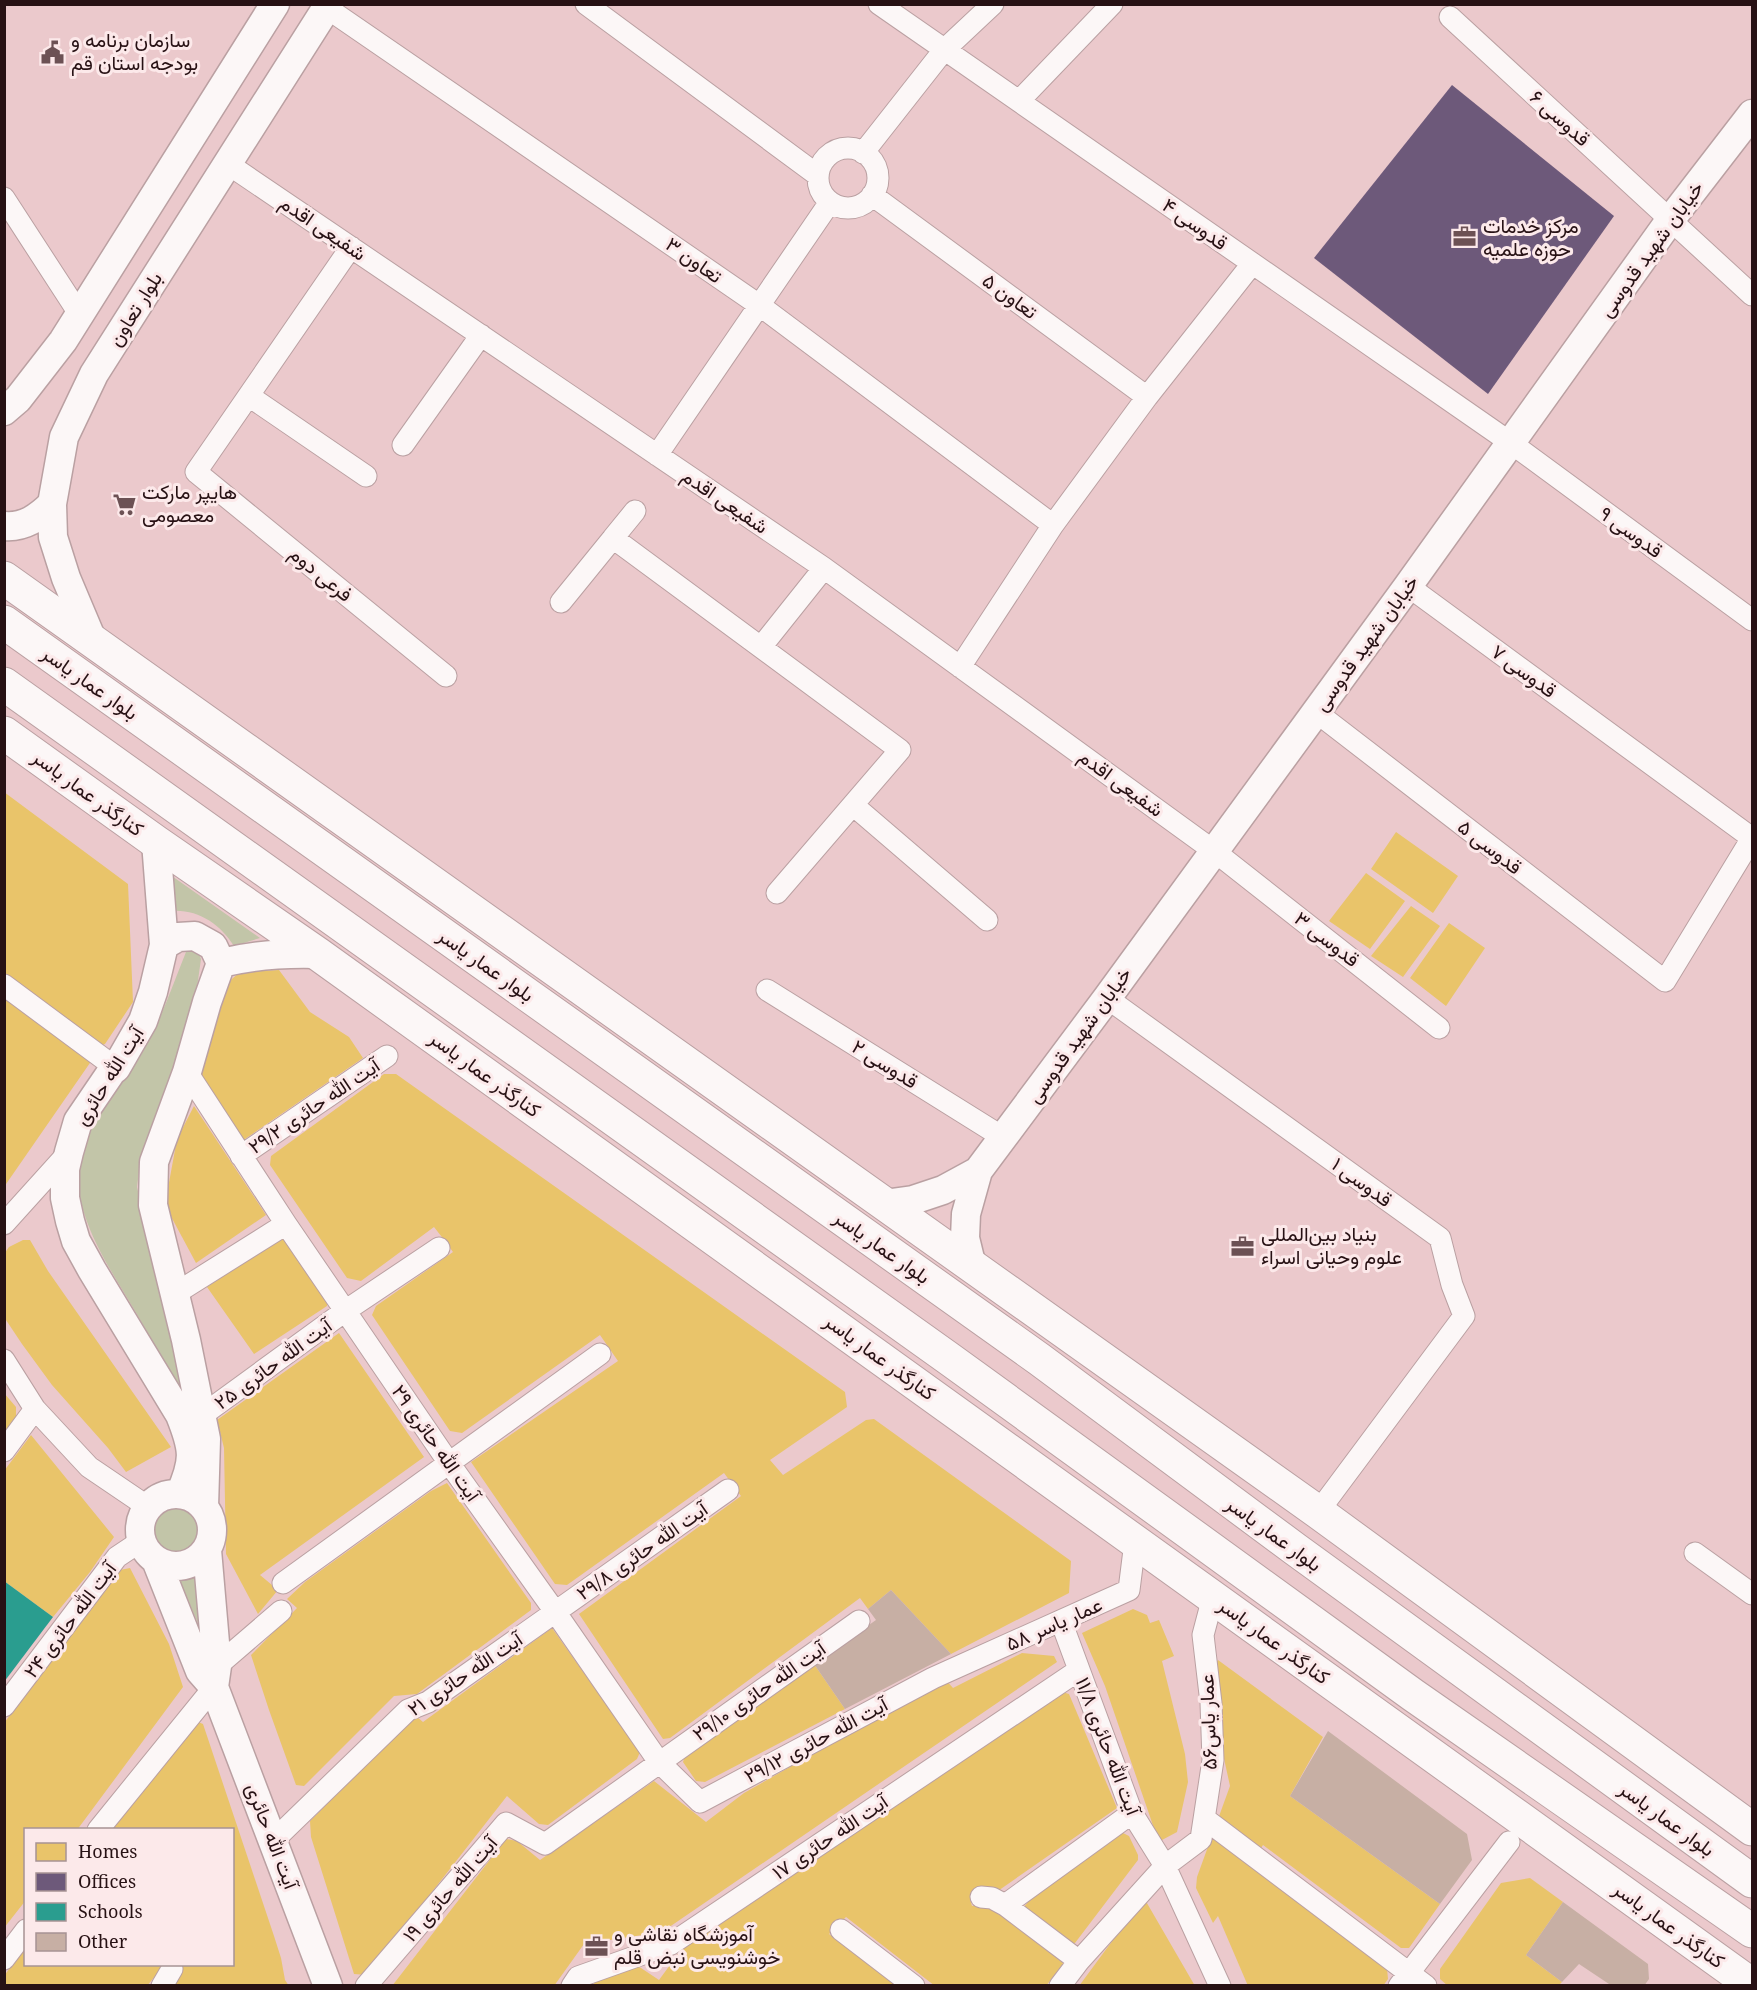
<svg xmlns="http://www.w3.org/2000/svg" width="1757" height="1990" viewBox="0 0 1757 1990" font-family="'Noto Serif',Vazirmatn,serif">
	<rect width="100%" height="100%" fill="#ebc9cc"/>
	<path fill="#c2c5a8" d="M169 874 260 938 234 946C220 924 198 909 171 911Z
		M191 950 198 951 201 959 194 1009 151 1134 139 1172 137 1187 187 1401C170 1371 152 1341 135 1311 108 1265 67 1208 80 1151 88 1116 120 1090 138 1060 159 1026 171 989 186 952Z
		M147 1529a28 28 0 1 1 56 0a28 28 0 1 1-56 0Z
		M195 1568 207 1644 177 1575 189 1572Z"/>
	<path fill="#e9c46a" d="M4 792 128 884 133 1002 105 1044 100 1046 4 972Z
		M1396 832 1458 876 1433 913 1371 869Z
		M1366 873 1405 901 1370 949 1329 921Z
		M1411 906 1440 926 1403 977 1371 956Z
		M1449 923 1485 948 1446 1006 1410 978Z
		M279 970 310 1012 349 1037 363 1058 242 1141 200 1078 219 990 240 972Z
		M4 997 92 1060 4 1187Z
		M384 1074H396L845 1392 847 1407 770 1460 783 1475 866 1420 874 1419 1071 1561 1069 1593 951 1654 891 1590 868 1609 860 1598 670 1738 663 1739 579 1614 741 1496 724 1473 567 1585 555 1584 471 1462 618 1361 600 1335 462 1433 450 1431 372 1315 376 1306 453 1252 445 1241 434 1227 361 1281 347 1278 270 1165 271 1156Z
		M194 1106 266 1215 196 1263 167 1209 168 1188 177 1139Z
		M284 1235 327 1295V1306L254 1354 207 1287Z
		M23 1240H30L48 1271 171 1447 126 1472 108 1448 52 1385 22 1344 4 1317V1254L9 1247Z
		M339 1333 424 1457 260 1575 278 1590 258 1614 226 1554 224 1448 217 1420Z
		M4 1393 16 1407V1418L4 1433Z
		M31 1435 114 1537 90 1572 53 1617 4 1581V1471Z
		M447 1483 531 1603V1610L417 1694 394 1696 304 1786 296 1785 269 1710 251 1655 297 1608 287 1599 305 1582 431 1491Z
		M130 1568 169 1644 183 1687 77 1830H26V1900L4 1928V1723L120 1570Z
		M1133 1609 1147 1615 1150 1623 1159 1620 1174 1656 1162 1661 1185 1754 1188 1782 1177 1832 1162 1840 1157 1837 1105 1686 1082 1633Z
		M552 1628 640 1752 637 1759 548 1825 539 1824 507 1796 367 1975 354 1974 311 1837 310 1821 416 1716 423 1722Z
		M1022 1653 1054 1656 1057 1662 662 1932 584 1944 554 1986H392L506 1839 517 1841 540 1860 654 1781 706 1822 744 1793 945 1679 953 1688Z
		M1218 1660 1323 1737 1290 1796 1440 1904 1409 1948H1401L1263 1845 1249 1866 1387 1968 1388 1979 1383 1986H1248L1218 1916 1213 1923 1196 1888 1197 1877 1230 1786 1223 1754 1212 1669Z
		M814 1664 845 1709 705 1782 696 1781 683 1762 685 1756Z
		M1062 1692 1069 1694 1117 1808 995 1893 992 1888 973 1890 970 1899 972 1906 985 1902 1061 1956 1063 1964 1046 1986H935L846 1917 829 1934 897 1986H592L596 1981 638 1966 659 1980 681 1950Z
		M191 1719 203 1724 274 1936 281 1958 285 1980 289 1986H173L183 1968 177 1965H232V1830H109Z
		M1123 1833 1129 1836 1138 1855V1860L1075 1943 1070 1944 1022 1909 1030 1900Z
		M1530 1878 1563 1902 1526 1955 1562 1982 1558 1986H1448L1440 1979V1969L1501 1883Z
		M1144 1898 1195 1986H1079Z
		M26 1946V1964L164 1965 147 1986H4V1976Z"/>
	<path fill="#6d597a" d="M1452 85 1614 216 1488 394 1314 258Z"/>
	<path fill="#2a9d8f" d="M4 1581 53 1617 4 1682Z"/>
	<path fill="#c7afa4" d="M891 1590 951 1654 845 1709 814 1664 876 1620 868 1609Z
		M1328 1731 1467 1834 1472 1860 1440 1904 1290 1796Z
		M1563 1902 1648 1964 1649 1979 1644 1986H1612L1579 1964 1562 1982 1526 1955Z"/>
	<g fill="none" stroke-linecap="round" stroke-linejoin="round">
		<defs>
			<path id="street" d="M586 4 816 174
				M879 4 1511 443 1752 620
				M327 8 759 305 1053 525
				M1450 17 1752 295
				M1019 101 1112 4
				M818 178a30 30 0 1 1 60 0a30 30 0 1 1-60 0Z
				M863 153 944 50 993 4
				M228 164 824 568 1214 851 1439 1028
				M872 195 1147 397
				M4 198 80 315
				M351 247 196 472 446 676
				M249 396 366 476
				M403 445 481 335
				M657 455 830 202
				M613 538 635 511
				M1408 586 1752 838
				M561 602 613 538 900 750 777 893
				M761 647 824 568
				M960 667 1053 525 1147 397 1252 264
				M1316 712 1665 981 1752 838
				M853 805 987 920
				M4 985 116 1068
				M767 990 1004 1138
				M1107 998 1440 1238 1452 1285 1464 1316 1318 1512
				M187 1072 286 1224 449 1463 556 1613 659 1762 700 1802 933 1678 1129 1590 1135 1542
				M241 1156 387 1056
				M4 1224 69 1152
				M173 1295 286 1224
				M4 1360 35 1409 89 1467 148 1507
				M201 1416 345 1311 439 1248
				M4 1451 35 1409
				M1695 1553 1752 1594
				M283 1583 600 1354
				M1061 1621 1132 1813 1165 1866 1220 1986
				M217 1666 281 1611
				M4 1706 117 1557 141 1541
				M1205 1819 1426 1986
				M98 1830 214 1687
				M274 1840 408 1710 428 1702 728 1490
				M981 1897 992 1898 1005 1905 1079 1961
				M1005 1905 1132 1813
				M841 1930 914 1986
				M4 1959 26 1930
				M162 1986 172 1969
				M366 1986 506 1823 545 1844 859 1621
				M572 1986 578 1977 671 1944 1079 1670
				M1060 1986 1079 1961 1165 1866 1201 1839 1213 1760 1211 1703 1203 1635 1213 1597
				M1399 1986 1509 1842"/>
			<path id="secondary" d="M4 411 18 399 63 341 275 4
				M4 526C24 528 39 517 52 504
				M93 642 66 578 53 537 52 504 64 437 94 374 329 4
				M156 842 164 945 153 992 143 1021 116 1068 112 1071 78 1121 69 1152 65 1169V1198L70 1221 76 1241 92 1270 180 1415C194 1450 195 1460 180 1494
				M164 945 178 937 195 936 213 946 221 963
				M884 1204 913 1200 943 1190 978 1171 1107 998 1408 586 1671 219 1752 114
				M972 1267 965 1238 966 1214 978 1171
				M140 1530a36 36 0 1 1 72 0a36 36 0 1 1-72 0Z
				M204 1507 206 1439 186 1340 153 1205 154 1162 187 1072 207 1002 221 963C253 955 285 953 318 954
				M207 1550 217 1666 214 1687
				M156 1560 200 1671 214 1687 328 1986"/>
			<path id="primary" d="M4 578 1318 1512 1752 1829
				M4 622 1039 1359 1295 1549 1752 1881
				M4 684 948 1358 1413 1695 1752 1931
				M4 733 156 842 318 954 1752 1985"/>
		</defs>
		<use href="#street" stroke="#baa0a2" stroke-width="23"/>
		<use href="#secondary" stroke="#baa0a2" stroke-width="31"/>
		<use href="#primary" stroke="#baa0a2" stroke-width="35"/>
		<use href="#street" stroke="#fcf7f7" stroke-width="21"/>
		<use href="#secondary" stroke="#fcf7f7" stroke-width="28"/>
		<use href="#primary" stroke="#fcf7f7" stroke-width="33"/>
	</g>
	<defs>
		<symbol id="civic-bare" viewBox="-9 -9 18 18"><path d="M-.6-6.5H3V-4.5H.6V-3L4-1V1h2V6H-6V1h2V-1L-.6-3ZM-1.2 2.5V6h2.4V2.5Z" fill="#6c5154" stroke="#fce9ea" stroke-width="2.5" paint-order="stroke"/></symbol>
		<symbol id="office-bare" viewBox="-9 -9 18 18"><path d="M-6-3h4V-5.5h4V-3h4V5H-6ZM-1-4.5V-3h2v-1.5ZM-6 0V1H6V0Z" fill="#6c5154" stroke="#fce9ea" stroke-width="2.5" paint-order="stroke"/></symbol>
		<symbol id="supermarket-bare" viewBox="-9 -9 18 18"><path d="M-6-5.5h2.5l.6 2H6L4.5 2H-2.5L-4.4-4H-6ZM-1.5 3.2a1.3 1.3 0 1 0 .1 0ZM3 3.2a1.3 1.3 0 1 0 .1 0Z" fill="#6c5154" stroke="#fce9ea" stroke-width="2.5" paint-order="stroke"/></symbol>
	</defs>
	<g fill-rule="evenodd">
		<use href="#civic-bare" x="36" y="36" width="33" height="33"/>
		<use href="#office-bare" x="1448" y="220" width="33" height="33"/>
		<use href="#supermarket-bare" x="108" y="488" width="33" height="33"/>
		<use href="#office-bare" x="1226" y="1230" width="33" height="33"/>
		<use href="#office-bare" x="580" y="1930" width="33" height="33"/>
	</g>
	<g text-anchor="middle" stroke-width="6" stroke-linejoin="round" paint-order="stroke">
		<g font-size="20" fill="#271114" stroke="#fce9ea" text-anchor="start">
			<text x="71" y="47">سازمان برنامه و<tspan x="71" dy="23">بودجه استان قم</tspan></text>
			<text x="1483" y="233">مرکز خدمات<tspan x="1483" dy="23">حوزه علمیه</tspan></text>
			<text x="142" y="499">هایپر مارکت<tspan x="142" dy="23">معصومی</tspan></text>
			<text x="1261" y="1241">بنیاد بین‌المللی<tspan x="1261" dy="23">علوم وحیانی اسراء</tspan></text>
			<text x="614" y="1941">آموزشگاه نقاشی و<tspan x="614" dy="23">خوشنویسی نبض قلم</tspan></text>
		</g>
		<g font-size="20" fill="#271114" stroke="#fce9ea">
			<text transform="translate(1560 118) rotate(42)" y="7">قدوسی ۶</text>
			<text transform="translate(1195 224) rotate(35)" y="7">قدوسی ۴</text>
			<text transform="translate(323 228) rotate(34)" y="7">شفیعی اقدم</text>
			<text transform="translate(1651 249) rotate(-54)" y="7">خیابان شهید قدوسی</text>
			<text transform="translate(694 260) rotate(35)" y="7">تعاون ۳</text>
			<text transform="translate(1010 296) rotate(36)" y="7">تعاون ۵</text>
			<text transform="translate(135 309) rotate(-58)" y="7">بلوار تعاون</text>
			<text transform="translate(725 501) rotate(34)" y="7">شفیعی اقدم</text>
			<text transform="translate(1631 532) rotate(36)" y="7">قدوسی ۹</text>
			<text transform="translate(321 574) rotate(39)" y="7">فرعی دوم</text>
			<text transform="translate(1366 643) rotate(-54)" y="7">خیابان شهید قدوسی</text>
			<text transform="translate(1524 671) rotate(36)" y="7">قدوسی ۷</text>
			<text transform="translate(90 683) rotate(35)" y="7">بلوار عمار یاسر</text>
			<text transform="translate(1121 783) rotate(36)" y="7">شفیعی اقدم</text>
			<text transform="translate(88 793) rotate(36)" y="7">کنارگذر عمار یاسر</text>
			<text transform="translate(1490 847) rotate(38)" y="7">قدوسی ۵</text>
			<text transform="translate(1327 939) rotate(38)" y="7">قدوسی ۳</text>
			<text transform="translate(486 965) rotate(35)" y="7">بلوار عمار یاسر</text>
			<text transform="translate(1079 1035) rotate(-54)" y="7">خیابان شهید قدوسی</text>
			<text transform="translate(885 1064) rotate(32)" y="7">قدوسی ۲</text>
			<text transform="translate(485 1074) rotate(36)" y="7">کنارگذر عمار یاسر</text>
			<text transform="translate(109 1076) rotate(-58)" y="7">آیت الله حائری</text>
			<text transform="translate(314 1106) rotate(-34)" y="7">آیت الله حائری ۲۹/۲</text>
			<text transform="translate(1362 1182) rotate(36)" y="7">قدوسی ۱</text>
			<text transform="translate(882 1247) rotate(35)" y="7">بلوار عمار یاسر</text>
			<text transform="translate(880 1357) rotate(36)" y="7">کنارگذر عمار یاسر</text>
			<text transform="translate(273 1364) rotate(-36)" y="7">آیت الله حائری ۲۵</text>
			<text transform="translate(436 1443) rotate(55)" y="7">آیت الله حائری ۲۹</text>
			<text transform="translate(1274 1534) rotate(36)" y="7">بلوار عمار یاسر</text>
			<text transform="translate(642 1551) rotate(-35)" y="7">آیت الله حائری ۲۹/۸</text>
			<text transform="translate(70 1620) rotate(-53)" y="7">آیت الله حائری ۲۴</text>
			<text transform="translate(1054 1624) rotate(-24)" y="7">عمار یاسر ۵۸</text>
			<text transform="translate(1274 1641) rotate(36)" y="7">کنارگذر عمار یاسر</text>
			<text transform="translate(465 1674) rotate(-34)" y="7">آیت الله حائری ۲۱</text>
			<text transform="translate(759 1691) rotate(-35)" y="7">آیت الله حائری ۲۹/۱۰</text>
			<text transform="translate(1208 1722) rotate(-92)" y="7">عمار یاس۵۶</text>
			<text transform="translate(816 1740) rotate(-28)" y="7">آیت الله حائری ۲۹/۱۲</text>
			<text transform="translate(1108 1746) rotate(69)" y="7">آیت الله حائری ۱۱/۸</text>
			<text transform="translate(1667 1819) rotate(36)" y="7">بلوار عمار یاسر</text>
			<text transform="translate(272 1836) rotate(69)" y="7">آیت الله حائری</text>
			<text transform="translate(830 1837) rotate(-34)" y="7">آیت الله حائری ۱۷</text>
			<text transform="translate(450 1889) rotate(-49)" y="7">آیت الله حائری ۱۹</text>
			<text transform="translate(1669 1925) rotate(36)" y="7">کنارگذر عمار یاسر</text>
		</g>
	</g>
	<rect width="1757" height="1990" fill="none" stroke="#271114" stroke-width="12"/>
	<rect x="24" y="1828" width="210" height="138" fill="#fce9ea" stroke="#a79394" stroke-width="1.5"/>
	<rect x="36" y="1843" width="30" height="18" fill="#e9c46a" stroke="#a79394" stroke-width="1.5"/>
	<text x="78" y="1858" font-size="18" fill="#271114">Homes</text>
	<rect x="36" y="1873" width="30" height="18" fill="#6d597a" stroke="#a79394" stroke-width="1.5"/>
	<text x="78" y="1888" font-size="18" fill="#271114">Offices</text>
	<rect x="36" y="1903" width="30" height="18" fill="#2a9d8f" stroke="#a79394" stroke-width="1.5"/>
	<text x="78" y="1918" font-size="18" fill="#271114">Schools</text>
	<rect x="36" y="1933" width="30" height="18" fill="#c7afa4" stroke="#a79394" stroke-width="1.5"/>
	<text x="78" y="1948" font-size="18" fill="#271114">Other</text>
</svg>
